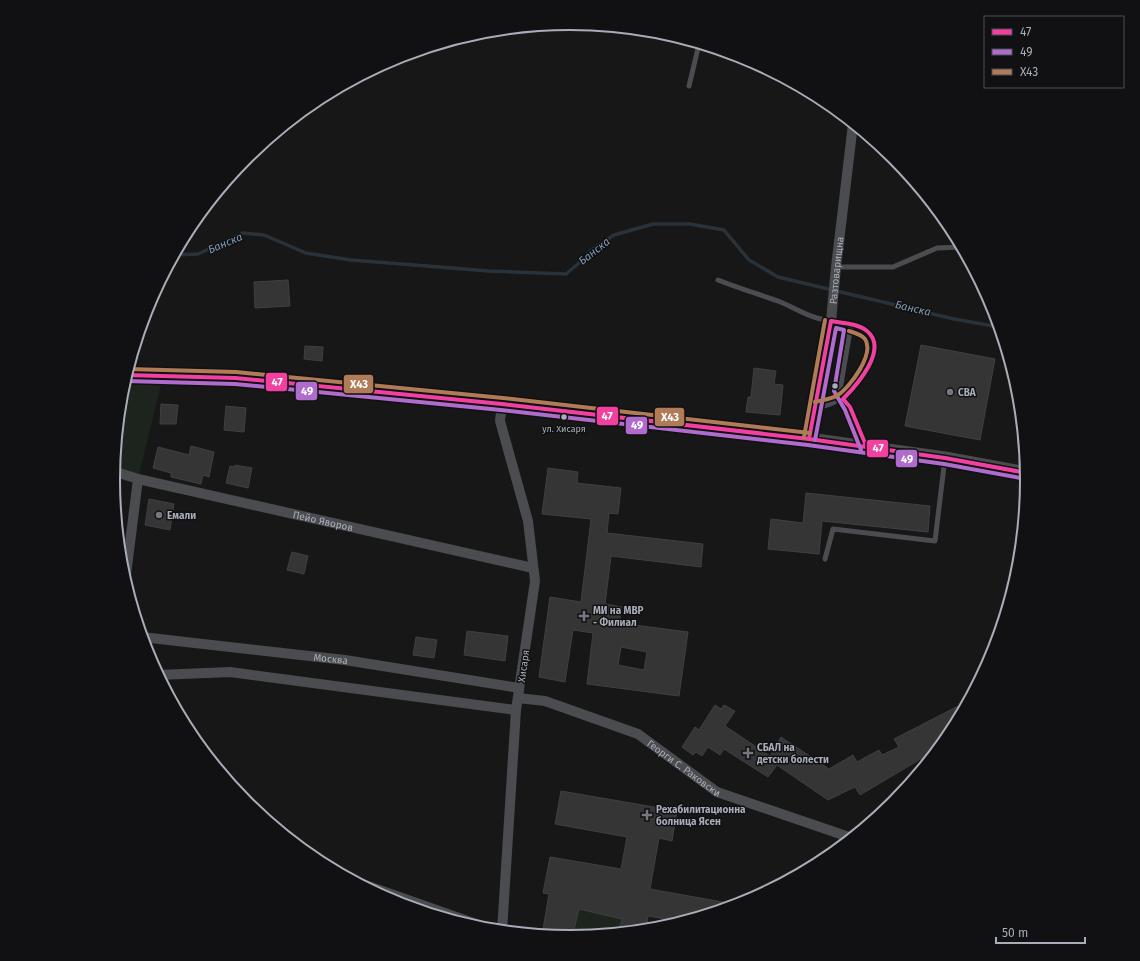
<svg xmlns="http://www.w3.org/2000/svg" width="1140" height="961" viewBox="0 0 1140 961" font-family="'Fira Sans',sans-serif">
	<rect width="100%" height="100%" fill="#171717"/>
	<path fill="#1d241e" d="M126 375 163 376 138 479 113 471 121 391Z
		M579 909 605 915 624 909 618 933 580 937 573 935Z"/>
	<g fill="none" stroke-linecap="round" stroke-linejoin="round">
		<path stroke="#2a3239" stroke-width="3.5" d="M174 255 198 254 243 233 264 235 306 253 351 260 489 271 566 274 586 257 590 251 614 235 653 224H690L724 230 749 260 778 277 954 319 999 327"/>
	</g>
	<path fill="#353536" stroke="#3f4043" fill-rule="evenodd" d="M288 280 290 306 255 308 254 282Z
		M921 345 995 359 980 440 905 426Z
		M305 346 323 347 322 361 304 359Z
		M754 368 776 371 774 384 783 385 780 415 746 412 748 397H751Z
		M161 404 178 405 176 424H160Z
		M226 406 246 408 244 432 224 430Z
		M191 446 214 452 209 477 203 475 201 484 171 477V473L153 468 158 447 189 455Z
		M235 465 252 468 248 488 226 483 230 466 234 467Z
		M548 468 578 472 577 483 621 488 618 514 609 513 607 533 703 544 701 567 611 556 605 604 622 607 619 623 688 632 679 696 587 684 593 633 573 630 565 682 539 677 550 597 581 602 591 519 542 514ZM621 647 647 652 644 670 618 665Z
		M806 493 930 506 928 532 822 521 819 554 768 549 771 519 803 523Z
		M149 499 174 504 170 530 145 525Z
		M292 552 308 556 304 574 287 570Z
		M467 631 508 636 505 661 464 655Z
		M416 637 437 640 434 658 413 655Z
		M968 701 950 735 939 748 860 795 855 787 828 800 777 765 768 777 724 749 720 755 708 747 702 756 696 752 693 755 682 747 695 727 699 730 715 705 721 709 724 705 735 711 725 726 770 756 781 737 829 769 853 755 857 762 879 750 882 755 899 747 894 739Z
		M561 791 677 811 672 841 659 838 650 889 739 905 683 922 648 916 646 931 618 933 622 919 579 909 572 938 542 935 549 894 543 893 550 857 621 869 627 837 555 824Z"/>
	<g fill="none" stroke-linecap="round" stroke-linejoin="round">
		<path stroke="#4b4c50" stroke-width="5" d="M689 86 699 44
			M836 267H893L937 248 961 247
			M718 280C738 288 758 294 778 301 791 306 803 314 817 318 831 322 855 322 867 331 880 341 873 361 865 372 851 393 841 403 816 408
			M851 325 840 390 850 407 866 445
			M825 559 833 529 935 541 945 458"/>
		<g stroke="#4b4c50" stroke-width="10">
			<path d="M502 404 500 421 528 521 535 581 516 710 502 931"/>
			<path id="s1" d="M809 439 831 321 836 267 853 124"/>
			<path id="s2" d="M113 471 138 479 533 568"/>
			<path d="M125 583 138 479"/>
			<path id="s3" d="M142 637 345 660 519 688"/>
			<path d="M158 675 230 672 516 710"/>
			<path id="s4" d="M518 698 545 701 638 734 717 792 852 838"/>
			<path d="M351 880 496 931"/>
		</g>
		<path stroke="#4b4c50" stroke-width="13" d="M126 375 235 378 502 404 809 439 945 458 1027 473"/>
		<defs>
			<path id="bus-1" d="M126 375 235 378 502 404 809 439 945 458 1027 473
				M809 439 831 321C842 323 857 323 867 331 889 349 857 385 843 399L850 407 867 448"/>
			<path id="bus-2" d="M126 381 235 384 501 410 808 445 944 464 1026 479
				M815 440 836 328 844 330 834 391 845 410 861 450"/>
			<path id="bus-3" d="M128 369 236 372 503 398 810 433
				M815 402C823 400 832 399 838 395 850 387 875 354 865 339 861 334 855 333 849 331
				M804 437 825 320"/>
		</defs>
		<use href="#bus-1" stroke="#111113" stroke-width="7"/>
		<use href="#bus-2" stroke="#111113" stroke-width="7"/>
		<use href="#bus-3" stroke="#111113" stroke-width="7"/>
		<use href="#bus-1" stroke="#f240a1" stroke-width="4"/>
		<use href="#bus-2" stroke="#b06ccc" stroke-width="4"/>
		<use href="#bus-3" stroke="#b07c57" stroke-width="4"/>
	</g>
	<g fill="#a8adb8" stroke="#111113" stroke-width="1.5">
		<circle cx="835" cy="386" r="3.5"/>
		<circle cx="564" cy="417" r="3.5"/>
	</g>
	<g fill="#757880" stroke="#111113" stroke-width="1.5">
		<circle cx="950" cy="392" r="4"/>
		<circle cx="159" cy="515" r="4"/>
		<path d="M582 610h4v4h4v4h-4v4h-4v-4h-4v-4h4z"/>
		<path d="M746 747h4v4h4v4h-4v4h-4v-4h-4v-4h4z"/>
		<path d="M645 809h4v4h4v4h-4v4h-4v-4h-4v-4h4z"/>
	</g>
	<g text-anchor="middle" stroke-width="3" stroke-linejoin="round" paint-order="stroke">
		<g font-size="9" fill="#a8adb8" stroke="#111113">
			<text x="564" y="432">ул. Хисаря</text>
		</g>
		<g font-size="10" fill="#a8adb8" stroke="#111113">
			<text dy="4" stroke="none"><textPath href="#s1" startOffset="171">Разтоварищна</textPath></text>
			<text dy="4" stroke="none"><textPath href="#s2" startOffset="216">Пейо Яворов</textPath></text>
			<text dy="4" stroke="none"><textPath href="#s3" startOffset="190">Москва</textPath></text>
			<text transform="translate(523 666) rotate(-82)" y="4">Хисаря</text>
			<text dy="4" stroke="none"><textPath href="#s4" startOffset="183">Георги С. Раковски</textPath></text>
		</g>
		<g font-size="10" font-weight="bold" fill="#a8adb8" stroke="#111113" text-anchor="start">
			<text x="958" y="396">CBA</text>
			<text x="167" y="519">Емали</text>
			<text x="593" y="614">МИ на МВР<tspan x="593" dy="12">- Филиал</tspan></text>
			<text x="757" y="751">СБАЛ на<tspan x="757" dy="12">детски болести</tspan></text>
			<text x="656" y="813">Рехабилитационна<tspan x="656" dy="12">болница Ясен</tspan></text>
		</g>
		<g font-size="11" font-style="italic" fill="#7f9bb3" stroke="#111113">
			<text transform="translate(225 243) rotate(-23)" y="4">Банска</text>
			<text transform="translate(594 251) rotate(-38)" y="4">Банска</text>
			<text transform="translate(913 308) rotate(13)" y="4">Банска</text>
		</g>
	</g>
	<path d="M0 0H1140V961H0ZM120 480a450 450 0 1 1 900 0a450 450 0 1 1-900 0Z" fill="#111113" fill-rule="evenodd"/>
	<path fill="none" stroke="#a8adb8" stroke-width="2" d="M120 480a450 450 0 1 1 900 0a450 450 0 1 1-900 0Z"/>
	<g stroke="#111113" stroke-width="1.5">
		<rect x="265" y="372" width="23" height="20" rx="4" fill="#f240a1"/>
		<rect x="343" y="374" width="31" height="20" rx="4" fill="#b07c57"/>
		<rect x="295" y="381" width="23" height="20" rx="4" fill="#b06ccc"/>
		<rect x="596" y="406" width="23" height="20" rx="4" fill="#f240a1"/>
		<rect x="654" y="407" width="31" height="20" rx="4" fill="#b07c57"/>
		<rect x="625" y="416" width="23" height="19" rx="4" fill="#b06ccc"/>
		<rect x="866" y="439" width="23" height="19" rx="4" fill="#f240a1"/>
		<rect x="895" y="449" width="23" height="19" rx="4" fill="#b06ccc"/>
	</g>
	<g font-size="11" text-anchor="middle" font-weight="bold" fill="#fff">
		<text x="277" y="386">47</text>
		<text x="359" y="388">X43</text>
		<text x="307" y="395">49</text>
		<text x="607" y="420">47</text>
		<text x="670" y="421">X43</text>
		<text x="637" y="429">49</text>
		<text x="878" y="452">47</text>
		<text x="907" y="463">49</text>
	</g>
	<rect x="984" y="16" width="140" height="72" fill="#111113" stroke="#4d4f55"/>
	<rect x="992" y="29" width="20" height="6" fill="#f240a1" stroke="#4d4f55"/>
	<text x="1020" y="36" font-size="12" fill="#a8adb8">47</text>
	<rect x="992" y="49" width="20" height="6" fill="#b06ccc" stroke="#4d4f55"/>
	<text x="1020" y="56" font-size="12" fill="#a8adb8">49</text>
	<rect x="992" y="69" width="20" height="6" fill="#b07c57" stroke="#4d4f55"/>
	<text x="1020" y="76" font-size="12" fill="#a8adb8">X43</text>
	<path d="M996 937v6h89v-6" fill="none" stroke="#a8adb8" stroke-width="2"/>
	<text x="1002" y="937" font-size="12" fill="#a8adb8" stroke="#111113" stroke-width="3" paint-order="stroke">50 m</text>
</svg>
